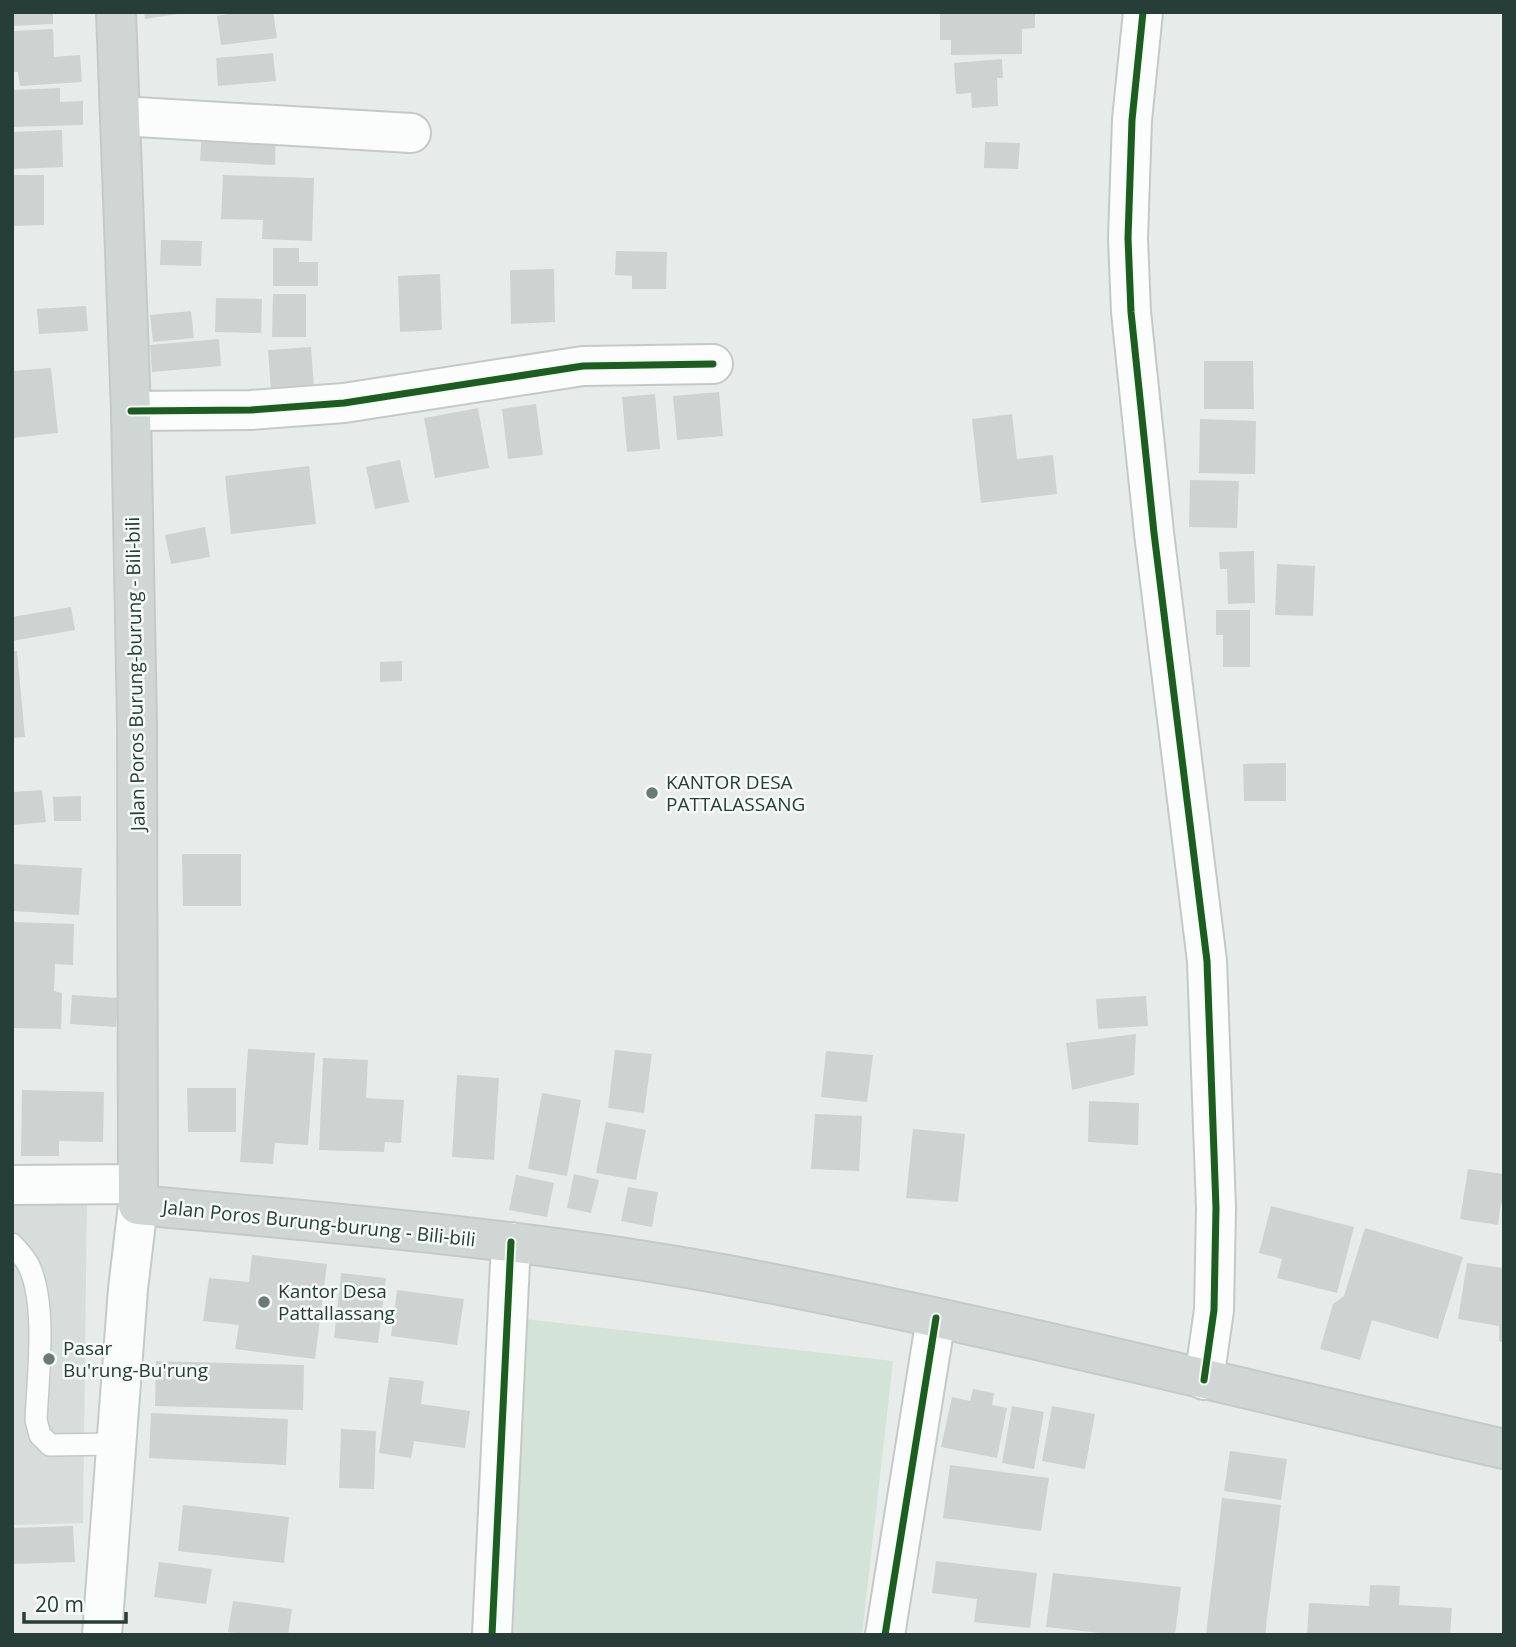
<svg xmlns="http://www.w3.org/2000/svg" width="1516" height="1647" viewBox="0 0 1516 1647" font-family="'Open Sans',sans-serif">
	<rect width="100%" height="100%" fill="#e7ecea"/>
	<path fill="#d6ddda" d="M87 1194 83 1523 12 1525V1195Z"/>
	<path fill="#d3e3d8" d="M525 1319 893 1361 862 1635H513Z"/>
	<path fill="#ced3d1" d="M12 12H53V24L12 26Z
		M144 12H178V14L145 19Z
		M240 12H273L277 38 221 45 217 16Z
		M940 12H1035V28L1022 29V54L951 55V40H940Z
		M53 29 54 57 80 55 82 82 20 86 18 72H12V31Z
		M273 53 276 81 218 86 216 58Z
		M1002 59 1003 78H997L998 106 972 108 971 93 956 94 954 63Z
		M60 88V102L83 101V125L12 127V90Z
		M62 130 63 167 12 169V132Z
		M202 130 276 134 275 165 200 161Z
		M985 142 1020 143 1018 169 984 168Z
		M12 175H44V225L12 226Z
		M223 175 314 178 312 241 262 239 263 220 221 219Z
		M161 240 202 241 201 266 160 265Z
		M273 248H299V262H318V286H273Z
		M616 251 667 252 666 289H632V276L615 275Z
		M554 269 555 322 511 324 510 270Z
		M440 274 442 330 400 332 398 276Z
		M273 294H306V337H272Z
		M216 298 262 299 261 333 215 332Z
		M86 306 88 331 39 334 37 309Z
		M191 311 194 338 153 342 150 315Z
		M219 339 221 366 152 372 150 345Z
		M311 347 314 388 271 391 268 350Z
		M1204 361H1253L1254 409H1204Z
		M51 368 58 433 12 438V371Z
		M719 392 723 436 677 440 673 396Z
		M655 394 660 449 627 452 622 397Z
		M536 404 543 455 508 459 502 409Z
		M478 408 489 468 435 478 424 418Z
		M1012 414 1017 459 1053 455 1057 494 981 503 972 419Z
		M1200 419 1256 421 1255 474 1199 473Z
		M400 460 409 502 375 509 366 467Z
		M309 466 316 524 231 534 225 476Z
		M1190 480 1239 481 1237 528 1189 527Z
		M205 527 210 557 171 564 165 535Z
		M1254 551 1255 603 1228 604 1227 569H1220L1219 552Z
		M1277 564 1315 566 1313 616 1275 615Z
		M71 607 75 630 12 641V617Z
		M1216 610H1250V667H1223V635H1216Z
		M12 651H17L25 737 12 738Z
		M402 661V681L380 682V662Z
		M1286 763V801H1244L1243 764Z
		M42 790 46 822 12 825V792Z
		M81 796V821H54L53 797Z
		M182 854H241V906H183Z
		M12 864 82 868 79 915 12 911Z
		M12 922 74 924 73 965 55 964 54 991 62 993 61 1029 12 1028Z
		M72 995 118 998 116 1027 70 1024Z
		M1146 996 1148 1026 1098 1029 1096 999Z
		M1136 1034 1134 1075 1072 1090 1066 1043Z
		M248 1049 315 1053 308 1145 275 1143 273 1164 240 1162Z
		M615 1050 652 1054 644 1113 608 1108Z
		M826 1051 873 1055 867 1102 821 1097Z
		M323 1058 368 1060 366 1098 404 1100 401 1143 385 1142 384 1152 319 1150Z
		M457 1075 499 1078 494 1160 452 1157Z
		M187 1088H236V1132H188Z
		M22 1090 104 1092 103 1142 59 1141V1156H21Z
		M542 1093 581 1100 567 1176 528 1169Z
		M1089 1101 1139 1103 1138 1145 1088 1142Z
		M815 1114 862 1116 859 1171 811 1169Z
		M606 1122 646 1130 636 1180 596 1173Z
		M913 1129 965 1134 958 1202 906 1198Z
		M1468 1169 1504 1174V1204L1501 1203 1498 1225 1460 1219Z
		M574 1174 599 1180 591 1213 567 1208Z
		M516 1175 554 1183 547 1217 509 1210Z
		M628 1187 658 1192 652 1227 621 1221Z
		M1271 1206 1354 1227 1337 1293 1277 1278 1282 1259 1259 1253Z
		M1365 1228 1463 1257 1438 1339 1372 1320 1360 1360 1320 1349 1333 1304 1344 1296Z
		M252 1255 327 1264 315 1359 235 1349 239 1325 203 1321 209 1278 249 1282Z
		M1467 1263 1504 1268V1343L1499 1341V1326L1458 1319Z
		M341 1273 386 1278 378 1343 334 1338Z
		M397 1290 464 1299 457 1345 391 1336Z
		M156 1361 304 1365 303 1410 155 1406Z
		M389 1377 424 1381 421 1404 470 1411 465 1448 414 1441 411 1458 379 1453Z
		M973 1389 994 1393 992 1405 1007 1408 997 1458 941 1447 952 1397 970 1401Z
		M1012 1406 1044 1412 1034 1469 1002 1463Z
		M1052 1406 1095 1414 1085 1469 1042 1461Z
		M151 1413 288 1419 286 1465 149 1458Z
		M341 1429 376 1431 374 1489 339 1488Z
		M1230 1451 1287 1459 1281 1500 1224 1491Z
		M950 1465 1049 1478 1041 1531 943 1518Z
		M1222 1498 1281 1505 1265 1635H1206Z
		M183 1505 289 1517 284 1563 178 1551Z
		M73 1526 75 1562 12 1564V1528Z
		M936 1561 1037 1573 1030 1628 974 1622 977 1599 932 1593Z
		M159 1562 212 1569 206 1604 154 1597Z
		M1053 1573 1181 1587 1175 1635H1119L1046 1627Z
		M1370 1585 1400 1586 1399 1605 1452 1608 1450 1635H1307L1309 1603 1369 1606Z
		M233 1601 292 1609 288 1635H249L228 1632Z"/>
	<g fill="none" stroke-linecap="round" stroke-linejoin="round">
		<defs>
			<path id="service" d="M12 1244C18 1251 25 1258 29 1266 47 1305 38 1376 36 1420L40 1435 50 1445 117 1444"/>
			<path id="minor" d="M1143 12 1132 120 1128 238 1131 312 1154 533 1207 961 1216 1208 1214 1310 1204 1380
				M120 116 411 133
				M131 411 251 410 344 403 583 366 713 364
				M12 1185 138 1184
				M492 1635 511 1242
				M885 1635 936 1318"/>
			<path id="secondary" d="M102 1635 128 1289 138 1205"/>
			<path id="primary" d="M116 12 131 411 137 723 138 1205C334 1223 533 1239 727 1275 987 1324 1246 1390 1504 1449"/>
		</defs>
		<use href="#service" stroke="#c4c9c7" stroke-width="24"/>
		<use href="#minor" stroke="#c4c9c7" stroke-width="42"/>
		<use href="#secondary" stroke="#c4cac8" stroke-width="42"/>
		<use href="#primary" stroke="#c3cac8" stroke-width="42"/>
		<use href="#service" stroke="#fbfcfc" stroke-width="21"/>
		<use href="#minor" stroke="#fbfcfc" stroke-width="38"/>
		<use href="#secondary" stroke="#fbfcfc" stroke-width="38"/>
		<use href="#primary" stroke="#d0d6d4" stroke-width="38"/>
		<defs>
			<path id="cycleway" d="M1143 12 1132 120 1128 238 1131 312 1154 533 1207 961 1216 1208 1214 1310 1204 1380
				M131 411 251 410 344 403 583 366 713 364
				M492 1635 511 1242
				M885 1635 936 1318"/>
		</defs>
		<use href="#cycleway" stroke="#f6faf8" stroke-width="11"/>
		<use href="#cycleway" stroke="#1b5e20" stroke-width="7"/>
	</g>
	<g fill="#6a7a76" stroke="#f6faf8" stroke-width="2.5">
		<circle cx="652" cy="793" r="7"/>
		<circle cx="264" cy="1302" r="7"/>
		<circle cx="49" cy="1359" r="7"/>
	</g>
	<g text-anchor="middle" stroke-width="5" stroke-linejoin="round" paint-order="stroke">
		<g font-size="19" fill="#273d37" stroke="#f6faf8">
			<text transform="translate(135 674) rotate(-91)" y="7">Jalan Poros Burung-burung - Bili-bili</text>
			<text transform="translate(319 1223) rotate(6)" y="7">Jalan Poros Burung-burung - Bili-bili</text>
		</g>
		<g font-size="19" fill="#273d37" stroke="#f6faf8" text-anchor="start">
			<text x="666" y="789">KANTOR DESA<tspan x="666" dy="22">PATTALASSANG</tspan></text>
			<text x="278" y="1298">Kantor Desa<tspan x="278" dy="22">Pattallassang</tspan></text>
			<text x="63" y="1355">Pasar<tspan x="63" dy="22">Bu'rung-Bu'rung</tspan></text>
		</g>
	</g>
	<rect width="1516" height="1647" fill="none" stroke="#273d37" stroke-width="28"/>
	<path d="M24 1612v10h102v-10" fill="none" stroke="#273d37" stroke-width="3.5"/>
	<text x="35" y="1612" font-size="21" fill="#273d37" stroke="#f6faf8" stroke-width="5" paint-order="stroke">20 m</text>
</svg>
